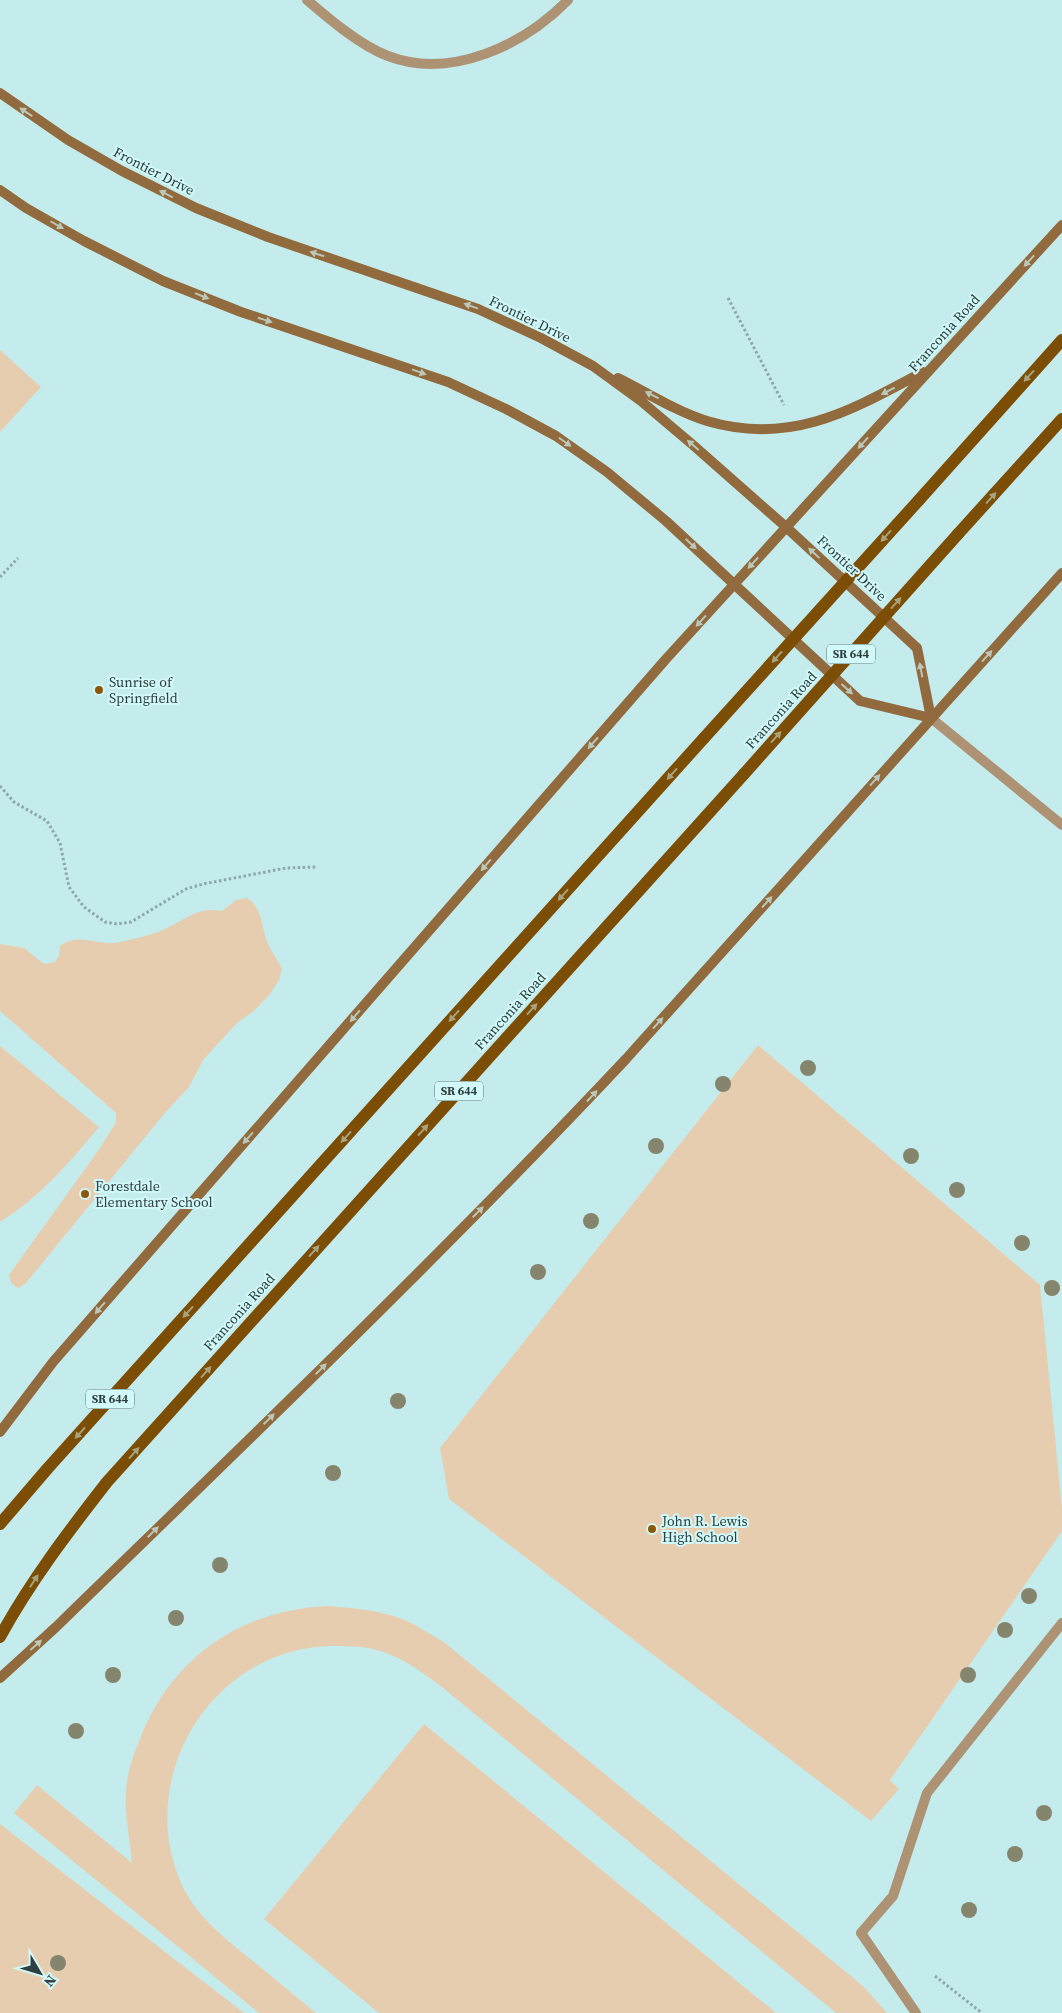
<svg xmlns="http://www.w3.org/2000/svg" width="1062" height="2013" viewBox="0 0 1062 2013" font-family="'Source Serif 4',serif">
	<rect width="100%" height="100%" fill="#c5eced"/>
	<path fill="#e7cdb0" d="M0 350 41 387 0 432Z
		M247 898C263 908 261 927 268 944 272 953 278 960 282 969L279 980 270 994 254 1011 238 1022 203 1060 189 1087 164 1114 26 1283 18 1288 11 1283 9 1275 100 1148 116 1122V1113L0 1011V944L24 948 44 964 55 962 59 956 60 946C79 931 98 947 120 942 134 939 151 935 165 929 185 920 198 906 222 911L236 900Z
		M758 1045 1040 1285 1062 1508V1531L890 1780 899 1789 871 1821 449 1499 440 1448Z
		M0 1046 99 1127C70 1162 39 1198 0 1222Z
		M326 1606C353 1608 382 1610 407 1621 420 1627 433 1636 445 1643L851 1976 865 1988 887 2013H836L442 1687C421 1671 399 1655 373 1649 360 1646 344 1646 331 1646 211 1648 131 1781 184 1889 200 1920 228 1941 254 1962 275 1979 295 1996 316 2013H259L14 1813 37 1785 132 1863C130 1839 124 1815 126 1791 127 1772 134 1753 141 1736 174 1656 240 1611 326 1606Z
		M424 1724 776 2013H379L264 1919Z
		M0 1824 244 2013H0Z"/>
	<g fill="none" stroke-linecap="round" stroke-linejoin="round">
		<path stroke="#8aa9a9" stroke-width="3" stroke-dasharray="2.5 2.5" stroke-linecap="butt" d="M728 298 784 405
			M0 577 18 558
			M0 786 14 802 47 821 60 843 69 887 84 907 105 922 117 924 131 922 186 889 203 884 286 868 317 867
			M935 1976 982 2013"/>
		<path stroke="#ad9274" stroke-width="10" d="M916 2013 861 1933 893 1896 927 1793 1062 1623"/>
		<path stroke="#ad9274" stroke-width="10" d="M307 0C329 19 361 46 388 56 451 80 524 45 568 0
			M931 718 1062 825"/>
		<path stroke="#916a3d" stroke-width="10" d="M0 93 68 140 122 171 196 208 268 237 478 309 541 338 593 366 641 401 693 445 786 527 917 648 931 718
			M0 190 26 208 84 241 163 281 241 312 448 382 506 409 556 436 607 472 666 521 860 701 931 718
			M618 378C646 392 677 412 707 421 791 446 852 410 923 372
			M0 1432 53 1362 666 659 1062 225
			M0 1678 56 1627C248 1440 442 1255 626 1059L1062 573"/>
		<path stroke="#7c4d04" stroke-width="12" d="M919 500 1062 340
			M958 534 1062 419
			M0 1524 48 1468 704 738
			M0 1637C30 1582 68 1532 107 1482L744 774"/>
		<path stroke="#7c4d04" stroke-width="12" d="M704 738 919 500
			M744 774 958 534"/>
	</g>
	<g fill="#85856e">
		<circle cx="808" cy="1068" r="8"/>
		<circle cx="723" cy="1084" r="8"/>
		<circle cx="656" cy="1146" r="8"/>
		<circle cx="911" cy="1156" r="8"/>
		<circle cx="957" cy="1190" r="8"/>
		<circle cx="591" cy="1221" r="8"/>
		<circle cx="1022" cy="1243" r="8"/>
		<circle cx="538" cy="1272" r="8"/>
		<circle cx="1052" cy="1288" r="8"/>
		<circle cx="398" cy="1401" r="8"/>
		<circle cx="333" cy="1473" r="8"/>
		<circle cx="220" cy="1565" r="8"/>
		<circle cx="1029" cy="1596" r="8"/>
		<circle cx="176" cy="1618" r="8"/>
		<circle cx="1005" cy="1630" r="8"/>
		<circle cx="113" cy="1675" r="8"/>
		<circle cx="968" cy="1675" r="8"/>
		<circle cx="76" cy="1731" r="8"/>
		<circle cx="1044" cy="1813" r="8"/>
		<circle cx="1015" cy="1854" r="8"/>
		<circle cx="969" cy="1910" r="8"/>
		<circle cx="58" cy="1963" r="8"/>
	</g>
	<defs><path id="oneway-solid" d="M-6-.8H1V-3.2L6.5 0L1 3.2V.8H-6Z" transform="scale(1.25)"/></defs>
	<g fill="#bbc7b8">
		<use href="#oneway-solid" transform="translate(26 112) rotate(-147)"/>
		<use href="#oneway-solid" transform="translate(166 194) rotate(-153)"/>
		<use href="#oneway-solid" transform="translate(57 225) rotate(30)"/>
		<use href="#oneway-solid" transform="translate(317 254) rotate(-162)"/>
		<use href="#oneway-solid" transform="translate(1029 261) rotate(132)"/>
		<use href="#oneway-solid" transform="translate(202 296) rotate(22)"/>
		<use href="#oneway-solid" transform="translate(471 306) rotate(-160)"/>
		<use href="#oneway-solid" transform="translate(265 320) rotate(18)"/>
		<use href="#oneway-solid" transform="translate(419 372) rotate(20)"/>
		<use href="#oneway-solid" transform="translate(888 391) rotate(153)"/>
		<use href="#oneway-solid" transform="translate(652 395) rotate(-153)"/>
		<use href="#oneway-solid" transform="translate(565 442) rotate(35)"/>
		<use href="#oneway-solid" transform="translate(863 443) rotate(132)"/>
		<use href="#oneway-solid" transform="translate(693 445) rotate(-139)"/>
		<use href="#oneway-solid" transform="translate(691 544) rotate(43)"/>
		<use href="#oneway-solid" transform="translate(814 553) rotate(-137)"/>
		<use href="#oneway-solid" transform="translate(753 563) rotate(133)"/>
		<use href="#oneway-solid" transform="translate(701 621) rotate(132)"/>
		<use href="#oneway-solid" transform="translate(987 656) rotate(-48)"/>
		<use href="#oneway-solid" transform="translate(921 670) rotate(-101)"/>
		<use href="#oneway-solid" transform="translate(847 689) rotate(42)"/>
		<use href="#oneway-solid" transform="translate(593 743) rotate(131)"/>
		<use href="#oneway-solid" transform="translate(875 780) rotate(-48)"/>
		<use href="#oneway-solid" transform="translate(486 865) rotate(131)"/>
		<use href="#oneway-solid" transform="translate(767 902) rotate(-48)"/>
		<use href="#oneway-solid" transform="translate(355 1016) rotate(131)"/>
		<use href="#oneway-solid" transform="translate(658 1023) rotate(-48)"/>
		<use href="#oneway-solid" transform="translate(592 1096) rotate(-47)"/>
		<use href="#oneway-solid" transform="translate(248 1138) rotate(131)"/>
		<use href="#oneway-solid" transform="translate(478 1212) rotate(-45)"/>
		<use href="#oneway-solid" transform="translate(100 1308) rotate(131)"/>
		<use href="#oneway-solid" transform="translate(321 1369) rotate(-45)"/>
		<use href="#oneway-solid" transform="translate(269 1419) rotate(-44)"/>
		<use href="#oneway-solid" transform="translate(153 1532) rotate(-44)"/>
		<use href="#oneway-solid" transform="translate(36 1645) rotate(-42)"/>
	</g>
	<g fill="#a7a37f">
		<use href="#oneway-solid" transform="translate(1029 376) rotate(132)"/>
		<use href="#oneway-solid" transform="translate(991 498) rotate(-48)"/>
		<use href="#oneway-solid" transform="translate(886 536) rotate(132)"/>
		<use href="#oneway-solid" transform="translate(896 603) rotate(-48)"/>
		<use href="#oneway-solid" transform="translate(777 657) rotate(132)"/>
		<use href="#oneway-solid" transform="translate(776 737) rotate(-48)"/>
		<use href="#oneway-solid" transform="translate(672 774) rotate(132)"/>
		<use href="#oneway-solid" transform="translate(563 895) rotate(132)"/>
		<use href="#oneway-solid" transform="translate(532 1009) rotate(-48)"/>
		<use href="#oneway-solid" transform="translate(454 1016) rotate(132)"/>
		<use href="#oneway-solid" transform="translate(423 1130) rotate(-48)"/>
		<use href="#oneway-solid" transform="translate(346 1137) rotate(132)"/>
		<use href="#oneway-solid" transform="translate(314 1251) rotate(-48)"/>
		<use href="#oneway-solid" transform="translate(188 1312) rotate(132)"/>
		<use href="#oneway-solid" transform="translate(206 1372) rotate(-48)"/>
		<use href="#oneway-solid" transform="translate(80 1433) rotate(132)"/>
		<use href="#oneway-solid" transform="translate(134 1453) rotate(-48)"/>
		<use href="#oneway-solid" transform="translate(34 1581) rotate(-57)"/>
	</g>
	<g fill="#8c5706" stroke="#d2f9fa" stroke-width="2">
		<circle cx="99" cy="690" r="5"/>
		<circle cx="85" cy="1194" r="5"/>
		<circle cx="652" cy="1529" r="5"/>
	</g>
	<g text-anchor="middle" stroke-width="4" stroke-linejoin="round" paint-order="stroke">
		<g fill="#d2f9fa" stroke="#607777" stroke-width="1">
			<rect x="827" y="644.5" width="48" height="19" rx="4"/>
			<rect x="435" y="1081.5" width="48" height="19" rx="4"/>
			<rect x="86" y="1389.5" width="48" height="19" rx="4"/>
		</g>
		<g font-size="12" font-weight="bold" fill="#2f3f3f">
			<text x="851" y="658">SR 644</text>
			<text x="459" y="1095">SR 644</text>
			<text x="110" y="1403">SR 644</text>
		</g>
		<g font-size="14" fill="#2f3f3f" stroke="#d2f9fa">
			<text transform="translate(154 171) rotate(27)" y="5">Frontier Drive</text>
			<text transform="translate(530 319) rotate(26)" y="5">Frontier Drive</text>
			<text transform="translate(944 333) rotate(-48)" y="5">Franconia Road</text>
			<text transform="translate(852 568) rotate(43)" y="5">Frontier Drive</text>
			<text transform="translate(781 710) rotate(-48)" y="5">Franconia Road</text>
			<text transform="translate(510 1011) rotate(-48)" y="5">Franconia Road</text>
			<text transform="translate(239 1312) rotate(-48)" y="5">Franconia Road</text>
		</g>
		<g font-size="14" fill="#2f3f3f" stroke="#d2f9fa" text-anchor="start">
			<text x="109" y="687">Sunrise of<tspan x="109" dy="16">Springfield</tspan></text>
			<text x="95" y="1191">Forestdale<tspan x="95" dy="16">Elementary School</tspan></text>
			<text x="662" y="1526">John R. Lewis<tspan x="662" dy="16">High School</tspan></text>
		</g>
	</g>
	<g transform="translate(40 1973) rotate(128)" stroke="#d2f9fa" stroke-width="4" paint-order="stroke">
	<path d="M0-4L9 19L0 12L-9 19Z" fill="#2f3f3f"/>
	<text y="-8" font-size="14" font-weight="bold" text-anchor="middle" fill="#2f3f3f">N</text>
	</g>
</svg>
